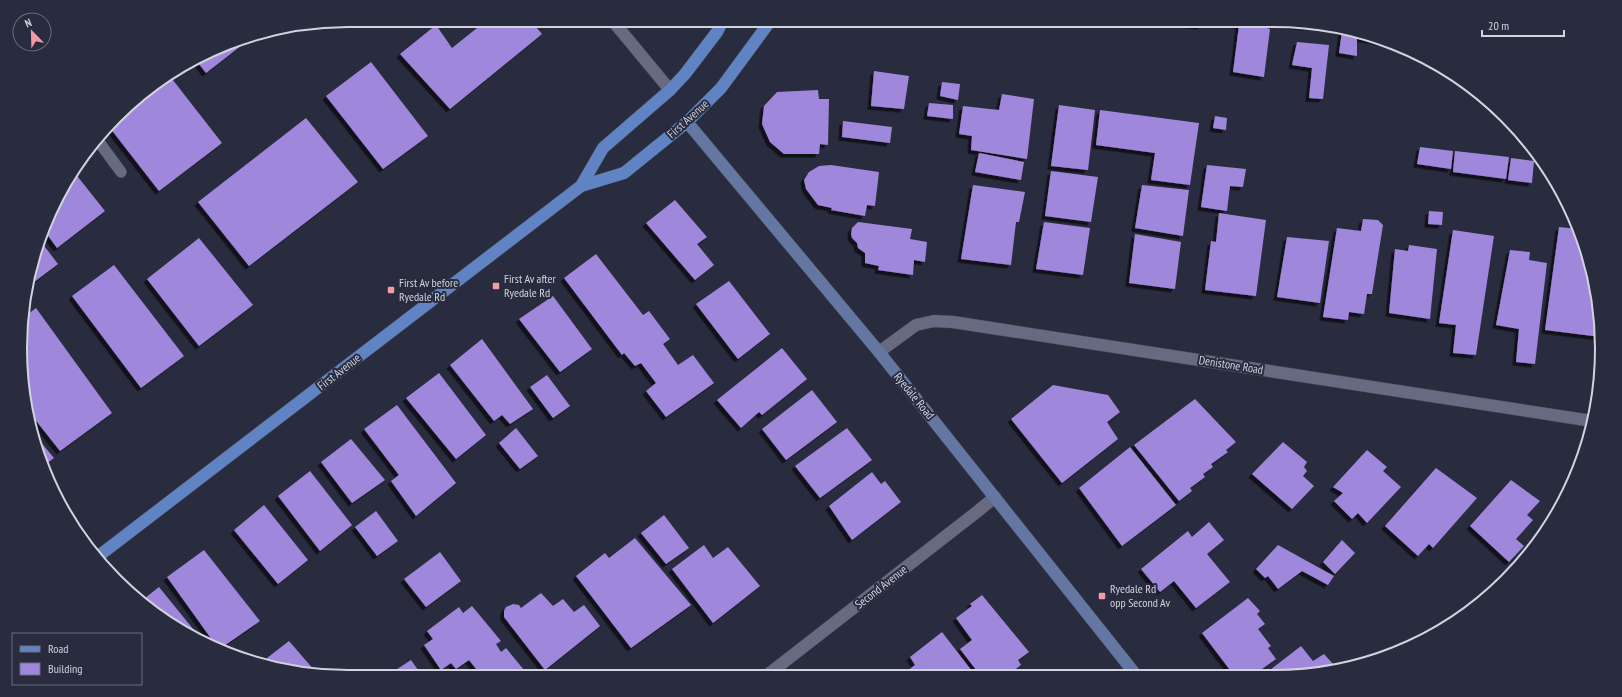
<svg xmlns="http://www.w3.org/2000/svg" width="1622" height="697" viewBox="0 0 1622 697" font-family="'PT Sans Narrow',sans-serif">
	<defs>
		<filter id="shadow"><feDropShadow dx="-3.5" dy="3.5" stdDeviation="0" flood-color="#0009"/></filter>
	</defs>
	<rect width="100%" height="100%" fill="#292b3e"/>
	<path fill="#9f87db" filter="url(#shadow)" d="M487 20H530L542 34 450 109 400 54 436 25 452 48Z
		M1161 20H1202L1201 26 1161 21Z
		M1221 20H1268L1267 28 1270 29 1264 77 1233 72 1239 25 1221 22Z
		M1276 20 1308 26V27L1275 23Z
		M1342 31 1357 34V56L1339 53Z
		M1360 34 1379 38 1394 44 1359 38Z
		M238 40 242 45 206 73 195 59Z
		M1297 42 1329 45 1323 99 1309 98 1312 68 1292 65Z
		M371 62 428 136 383 169 326 96Z
		M874 71 909 76 904 109 871 106Z
		M169 75 222 143 159 191 110 128 132 101Z
		M942 82 960 84 958 100 940 96Z
		M818 90 819 99H829L828 145 820 144 819 154H784L770 142 762 124 764 106 777 92Z
		M1002 94 1034 99 1027 159 971 150 972 136 959 134 963 106 999 110Z
		M929 103 953 105V119L927 116Z
		M1059 105 1095 110 1088 170 1051 166Z
		M1100 110 1199 123 1190 185 1151 180 1155 153 1096 145Z
		M1215 116 1227 118 1226 130 1213 128Z
		M306 118 358 182 249 266 198 202Z
		M843 121 892 127 890 143 842 137Z
		M1420 147 1453 151 1451 169 1417 164Z
		M1455 151 1509 157 1506 179 1453 172Z
		M979 153 1024 162 1021 180 975 172Z
		M1511 158 1534 161 1532 183 1508 180Z
		M831 165 879 172 875 206 867 205 865 216 831 210 832 208 818 205 806 189 804 180 809 172 819 166Z
		M1207 165 1246 169 1243 187 1230 186 1227 211 1201 207Z
		M1051 171 1098 177 1091 222 1045 216Z
		M74 172 105 211 57 248 46 233 64 184Z
		M973 185 1025 192 1019 222H1016L1011 265 961 259Z
		M1142 185 1189 190 1183 236 1135 228Z
		M675 200 707 237 697 244 714 265 695 280 646 223Z
		M1429 211 1443 212 1442 225 1428 224Z
		M1219 213 1266 220 1256 296 1205 290 1211 241 1216 242Z
		M1363 219 1378 220 1383 225 1372 294H1367L1364 314 1349 312 1348 320 1323 317 1337 228 1361 231Z
		M858 222 912 229 910 239 927 242 925 262 914 260 913 275 878 270 879 266 865 263V253L858 248 857 243 852 238 851 234 852 228Z
		M1044 222 1090 228 1083 275 1036 269Z
		M1559 227 1578 229 1591 264 1601 327V337L1545 330Z
		M1453 230 1494 236 1476 355 1453 353 1456 325 1439 323Z
		M1135 234 1181 242 1175 289 1129 283Z
		M1287 237 1329 241 1320 303 1277 297Z
		M199 238 253 305 199 346 147 279Z
		M42 243 58 264 26 288V285Z
		M1409 245 1437 249 1430 319 1389 313 1395 249 1408 251Z
		M1510 250 1530 252 1529 260 1547 263 1535 364 1516 362 1519 329 1496 325Z
		M596 254 643 315 649 311 670 339 663 344 678 365 693 355 714 383 666 417 646 391 656 383 641 363 635 366 624 353 622 355 564 278Z
		M114 265 184 356 141 388 72 296Z
		M729 281 770 334 738 359 696 304Z
		M553 296 592 349 560 372 519 319Z
		M36 308 112 413 60 451 26 408 20 348 23 318Z
		M482 339 533 409 510 424 502 415 494 421 450 365Z
		M782 348 807 379 762 415 759 412 741 428 717 400Z
		M439 373 486 435 456 459 406 398Z
		M547 375 570 406 553 418 530 387Z
		M1053 385 1108 395 1120 412 1107 422 1118 439 1062 483 1011 419Z
		M812 390 837 422 786 460 762 429Z
		M1195 399 1236 442 1226 450 1228 452 1211 464 1213 467 1203 474 1205 477 1190 488 1192 491 1179 501 1134 445Z
		M397 405 456 483 416 516 391 481 399 475 364 429Z
		M516 428 538 456 520 469 499 443Z
		M847 428 872 460 820 498 795 466Z
		M34 434 54 458 46 464Z
		M351 439 385 480 352 503 321 462Z
		M1283 442 1307 462 1304 467 1307 471 1303 476 1314 486 1292 509 1252 474Z
		M1130 447 1176 505 1122 546 1079 488Z
		M1367 450 1387 467 1383 471 1401 487 1367 523 1358 513 1352 519 1334 501 1343 493 1333 487Z
		M1436 468 1477 498 1433 548 1429 544 1418 556 1385 526Z
		M310 471 352 525 320 551 278 496Z
		M872 472 881 484 885 481 901 502 852 540 829 506Z
		M1511 480 1540 501 1527 515 1533 520 1516 539 1524 546 1509 562 1470 526Z
		M264 505 308 560 278 584 234 530Z
		M376 511 398 541 377 556 355 527Z
		M664 515 689 548 666 564 641 533Z
		M1209 522 1224 540 1207 554 1230 582 1196 608 1174 581 1160 592 1141 569 1188 531 1192 537Z
		M635 538 691 605 631 648 576 576 605 553 609 558Z
		M1342 540 1355 553 1335 574 1323 562Z
		M704 545 713 558 728 547 760 586 713 623 672 569Z
		M1278 545 1334 576 1328 585 1302 571 1278 589 1268 576 1265 578 1256 569Z
		M204 550 260 621 221 648 215 644 167 577Z
		M440 552 461 581 426 607 404 579Z
		M159 587 198 635 148 609 140 602Z
		M541 593 553 606 563 599 574 612 584 605 600 626 545 670 504 617V611L506 607 513 604 519 605 521 608Z
		M982 595 1029 652 1018 660 1021 665 1008 675H980L960 649 972 640 956 618 972 606 970 604Z
		M1248 598 1260 611 1257 614 1265 624 1258 629 1271 646 1268 648 1276 659 1255 674H1233L1202 633Z
		M472 606 501 641 496 644 501 652 506 648 529 676 469 677 477 670 469 660 456 669 451 663 441 670 424 645 433 639 427 631 459 607 463 613Z
		M942 632 975 675H902L915 665 910 657Z
		M289 641 315 671 269 664 271 663 267 658Z
		M1301 646 1313 661 1324 654 1334 665 1326 672 1317 674H1265Z
		M411 660 423 677H385Z"/>
	<g fill="none" stroke-linecap="round" stroke-linejoin="round">
		<defs>
			<path id="lane" d="M99 142 121 172"/>
			<path id="street" d="M612 20 670 90
				M879 352 916 325 934 321 953 322 1592 421
				M766 676 978 511 995 497"/>
			<path id="secondary" d="M687 122 879 352 1136 675"/>
			<path id="primary" d="M581 186 603 148 670 90 685 74 717 32 723 20
				M96 558 581 186 624 173 687 122 721 88 771 20"/>
		</defs>
		<use href="#lane" stroke="#444655" stroke-width="12"/>
		<use href="#street" stroke="#444655" stroke-width="13"/>
		<use href="#secondary" stroke="#444655" stroke-width="13"/>
		<use href="#primary" stroke="#444655" stroke-width="13"/>
		<use href="#lane" stroke="#676a80" stroke-width="11"/>
		<use href="#street" stroke="#676a80" stroke-width="12"/>
		<use href="#secondary" stroke="#6477a2" stroke-width="12"/>
		<use href="#primary" stroke="#6084c3" stroke-width="12"/>
	</g>
	<g fill="#f39aa7" stroke="#292b3e" stroke-width="1.5">
		<rect x="492" y="282" width="8" height="8" rx="2"/>
		<rect x="387" y="286" width="8" height="8" rx="2"/>
		<rect x="1098" y="592" width="8" height="8" rx="2"/>
	</g>
	<g text-anchor="middle" stroke-width="4" stroke-linejoin="round" paint-order="stroke">
		<g font-size="12" fill="#d1d3df" stroke="#292b3e">
			<text transform="translate(688 119) rotate(-42)" y="4">First Avenue</text>
			<text transform="translate(1231 365) rotate(9)" y="4">Denistone Road</text>
			<text transform="translate(339 372) rotate(-38)" y="4">First Avenue</text>
			<text transform="translate(914 396) rotate(51)" y="4">Ryedale Road</text>
			<text transform="translate(881 587) rotate(-38)" y="4">Second Avenue</text>
		</g>
		<g font-size="12" fill="#d1d3df" stroke="#292b3e" text-anchor="start">
			<text x="504" y="283">First Av after<tspan x="504" dy="14">Ryedale Rd</tspan></text>
			<text x="399" y="287">First Av before<tspan x="399" dy="14">Ryedale Rd</tspan></text>
			<text x="1110" y="593">Ryedale Rd<tspan x="1110" dy="14">opp Second Av</tspan></text>
		</g>
	</g>
	<path d="M0 0H1622V697H0ZM348 27H1274A321 321 0 0 1 1595 348V349A321 321 0 0 1 1274 670H348A321 321 0 0 1 27 349V348A321 321 0 0 1 348 27Z" fill="#292b3e" fill-rule="evenodd"/>
	<path fill="none" stroke="#d1d3df" stroke-width="2" d="M348 27H1274A321 321 0 0 1 1595 348V349A321 321 0 0 1 1274 670H348A321 321 0 0 1 27 349V348A321 321 0 0 1 348 27Z"/>
	<rect x="12" y="633" width="130" height="52" fill="#292b3e" stroke="#6c6e7e"/>
	<rect x="20" y="646" width="20" height="6" fill="#6084c3" stroke="#6c6e7e"/>
	<text x="48" y="653" font-size="12" fill="#d1d3df">Road</text>
	<rect x="20" y="663" width="20" height="12" fill="#9f87db" stroke="#6c6e7e"/>
	<text x="48" y="673" font-size="12" fill="#d1d3df">Building</text>
	<g transform="translate(32 32) rotate(337)"><circle r="19" fill="#292b3e" stroke="#6c6e7e"/>
	<path d="M0-3L7 15L0 10L-7 15Z" fill="#f39aa7"/>
	<text y="-6" font-size="11" font-weight="bold" text-anchor="middle" fill="#d1d3df">N</text>
	</g>
	<path d="M1482 30v6h82v-6" fill="none" stroke="#d1d3df" stroke-width="2"/>
	<text x="1488" y="30" font-size="12" fill="#d1d3df" stroke="#292b3e" stroke-width="3" paint-order="stroke">20 m</text>
</svg>
